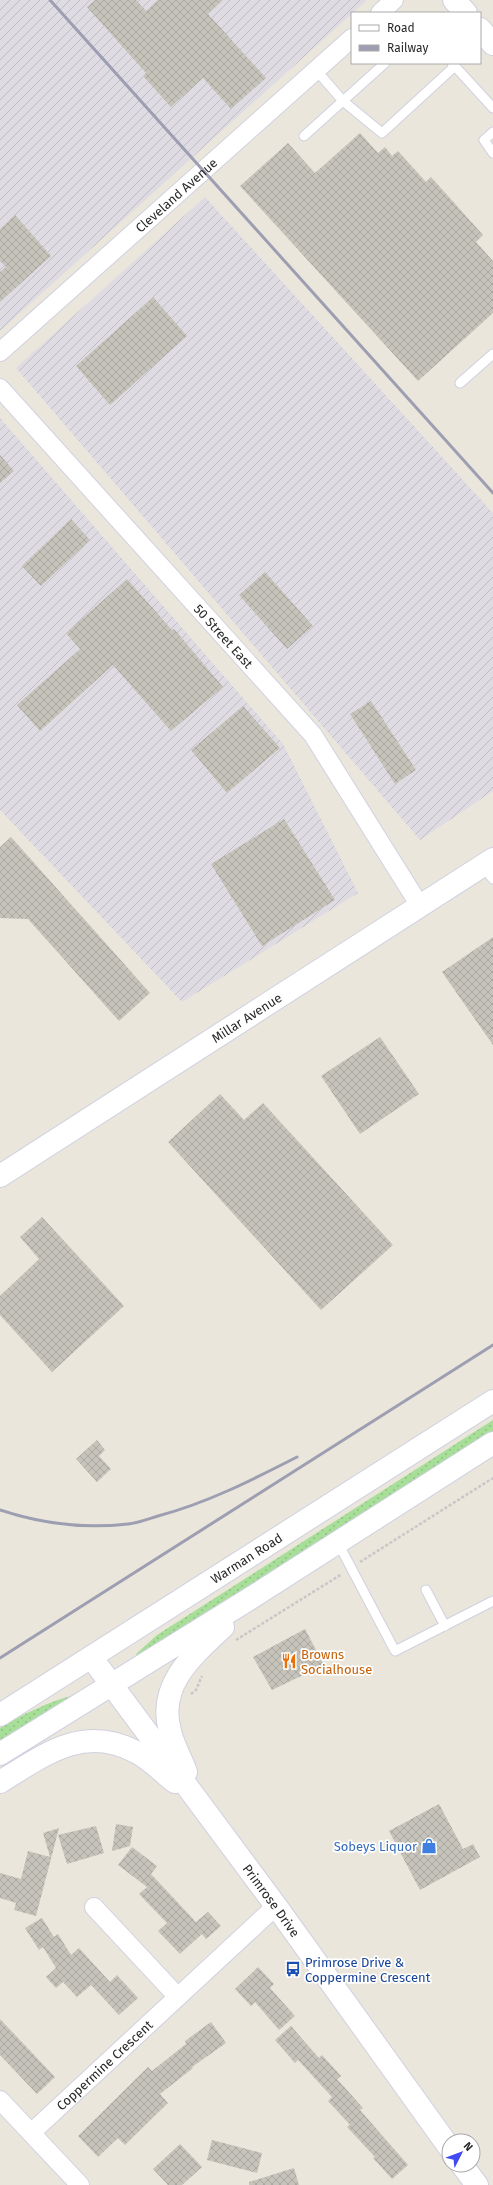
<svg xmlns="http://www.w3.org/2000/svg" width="493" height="2185" viewBox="0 0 493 2185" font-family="'Fira Sans',sans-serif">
	<defs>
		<pattern id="industrial-furrows" width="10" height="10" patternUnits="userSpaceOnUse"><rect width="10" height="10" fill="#dfdbe3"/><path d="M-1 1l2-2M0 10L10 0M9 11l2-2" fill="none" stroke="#bfbcc3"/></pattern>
		<pattern id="grass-dots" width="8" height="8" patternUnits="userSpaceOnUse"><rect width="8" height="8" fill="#a7df99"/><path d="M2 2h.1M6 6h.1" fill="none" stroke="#90bf84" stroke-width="1.8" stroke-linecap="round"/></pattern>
		<pattern id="building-cross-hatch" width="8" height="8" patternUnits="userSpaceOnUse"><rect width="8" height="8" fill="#c6c4ba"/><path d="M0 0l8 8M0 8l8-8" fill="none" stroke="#aaa8a0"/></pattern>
	</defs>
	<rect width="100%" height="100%" fill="#eae6db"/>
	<path fill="url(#industrial-furrows)" d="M0 0H367L0 331Z
		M205 197 493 513V791L420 840 16 368Z
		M0 418 283 744 358 893 182 1002 0 810Z"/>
	<path fill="url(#grass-dots)" d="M493 1420V1433L139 1658 136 1654 157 1635Z
		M77 1694 0 1742V1728C24 1713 49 1702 77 1694Z"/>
	<path fill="url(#building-cross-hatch)" d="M95 0H136L146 11 158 0H223L208 14 266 78 231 109 203 78 171 107 143 76 146 73 87 7Z
		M360 133 378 153 385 147 392 156 398 151 426 182 431 177 483 235 476 242 493 261V313L418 381 240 186 288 143 315 173Z
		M15 215 51 256 0 302V272L6 267 0 261V229Z
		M153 297 187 336 110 405 76 366Z
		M0 455 14 471 0 483Z
		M71 519 90 540 41 586 22 566Z
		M265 572 313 626 287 649 239 595Z
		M127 579 172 630 174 629 223 687 171 731 113 665 40 731 17 705 80 649 66 633Z
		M371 701 416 770 395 784 350 714Z
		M243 706 280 748 227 793 191 750Z
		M284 819 335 900 262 946 211 864Z
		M11 837 150 993 119 1021 28 919 0 918V847Z
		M493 937V1045L442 972Z
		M380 1037 419 1094 360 1134 321 1076Z
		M220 1094 244 1120 263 1103 393 1245 321 1310 168 1142Z
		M42 1217 124 1306 52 1372 0 1315V1296L39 1259 20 1237Z
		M97 1440 105 1450 99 1456 111 1469 97 1482 76 1459Z
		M305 1629 324 1665 272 1690 253 1657Z
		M439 1804 463 1849 473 1844 480 1857 420 1890 389 1831Z
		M116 1824 133 1827 130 1846 112 1851Z
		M96 1826 104 1853 67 1864 58 1835Z
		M59 1828 36 1916 14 1910 16 1903 0 1898V1873L21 1879 28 1851 50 1857 43 1833Z
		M132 1847 157 1866 151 1874 196 1922 208 1912 221 1926 206 1939 202 1934 180 1954 158 1931 167 1923 139 1894 147 1887 118 1865Z
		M42 1918 54 1937 58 1934 71 1955 79 1948 110 1982 117 1975 138 1998 119 2015 91 1985 77 1997 63 1982 56 1988 46 1977 56 1968 43 1947 39 1950 25 1928Z
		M258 1967 274 1984 270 1988 295 2016 279 2030 255 2002 251 2006 235 1989Z
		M0 2019 55 2077 37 2094 0 2055Z
		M211 2022 226 2043 192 2067 193 2068 160 2094 168 2103 125 2145 118 2138 98 2157 78 2136 148 2067 152 2071 186 2044 185 2041Z
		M291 2026 319 2058 322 2055 341 2076 337 2079 363 2108 360 2110 408 2165 392 2179 373 2158 375 2157 347 2127 350 2125 328 2101 332 2097 298 2060 295 2063 275 2040Z
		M212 2140 262 2153 257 2173 207 2160Z
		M180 2144 202 2167 182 2185H168L153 2169Z
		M294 2168 299 2185H249V2182Z"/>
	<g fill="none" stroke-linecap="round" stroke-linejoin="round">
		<defs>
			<path id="lane" d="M452 63 493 108
				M316 70 343 101 382 133 455 66
				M493 132 484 140 493 153
				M304 136 385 63
				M460 383 493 354
				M482 866 493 879
				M338 1543 395 1651 493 1601
				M426 1590 445 1626"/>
			<g id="street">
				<path d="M380 13 394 0"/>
				<path id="s1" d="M0 352 352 38"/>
				<path id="s2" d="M0 388 313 735 420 906"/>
				<path d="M94 1907 177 1996"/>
				<path d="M0 2100 80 2185"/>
				<path id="s3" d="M31 2133 276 1906"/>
			</g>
			<g id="secondary">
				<path d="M454 0 466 13"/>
				<path d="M480 29 493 44"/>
				<path id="s4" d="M0 1176 493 859"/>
				<path id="s5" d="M91 1657 276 1906 449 2147"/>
				<path id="s6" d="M0 1715 493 1401"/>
				<path d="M0 1754 254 1596 493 1443"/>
				<path d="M186 1772C181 1758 173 1745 170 1731 157 1685 193 1655 223 1627"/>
				<path d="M0 1782C44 1755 83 1724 136 1752 150 1759 162 1772 175 1782"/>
				<path d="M462 2165 477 2185"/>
			</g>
		</defs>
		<use href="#lane" stroke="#d0d1e1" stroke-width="11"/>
		<use href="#street" stroke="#d0d1e1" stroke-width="20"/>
		<use href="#secondary" stroke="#d0d1e1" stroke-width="24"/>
		<path stroke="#c7c7c7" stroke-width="2.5" stroke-dasharray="3 2" stroke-linecap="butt" d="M360 1562 493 1478
			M236 1640 342 1574
			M191 1694 196 1690 202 1676"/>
		<use href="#lane" stroke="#fff" stroke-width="9"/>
		<use href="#street" stroke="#fff" stroke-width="18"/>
		<use href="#secondary" stroke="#fff" stroke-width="22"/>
		<path stroke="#9e9eb2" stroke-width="3" d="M50 0 493 493
			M0 1510C42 1524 84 1529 128 1524 138 1523 148 1519 158 1516 207 1503 252 1480 297 1457
			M0 1658 493 1345"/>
	</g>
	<defs>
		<symbol id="restaurant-bare" viewBox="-9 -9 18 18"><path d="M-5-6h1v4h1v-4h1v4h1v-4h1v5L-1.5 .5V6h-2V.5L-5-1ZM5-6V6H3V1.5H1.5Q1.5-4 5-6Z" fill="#e8710a" stroke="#fff" stroke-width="2.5" paint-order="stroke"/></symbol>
		<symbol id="shop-bare" viewBox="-9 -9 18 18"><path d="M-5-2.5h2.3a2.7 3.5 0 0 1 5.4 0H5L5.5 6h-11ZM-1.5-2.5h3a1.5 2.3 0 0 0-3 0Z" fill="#3f7fe0" stroke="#fff" stroke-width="2.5" paint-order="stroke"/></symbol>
		<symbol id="bus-bare" viewBox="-9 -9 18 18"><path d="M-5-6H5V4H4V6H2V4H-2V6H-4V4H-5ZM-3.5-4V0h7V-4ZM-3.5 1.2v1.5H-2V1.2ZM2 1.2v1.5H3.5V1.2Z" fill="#1a4fb4" stroke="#fff" stroke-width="2.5" paint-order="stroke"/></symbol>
	</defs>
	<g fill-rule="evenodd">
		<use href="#restaurant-bare" x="278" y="1650" width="22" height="22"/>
		<use href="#shop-bare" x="418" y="1835" width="22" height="22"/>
		<use href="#bus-bare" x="282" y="1958" width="22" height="22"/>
	</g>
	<g text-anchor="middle" stroke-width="3.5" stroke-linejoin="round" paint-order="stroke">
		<g font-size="13" fill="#292929" stroke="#fff">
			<text dy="5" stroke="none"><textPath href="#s1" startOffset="236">Cleveland Avenue</textPath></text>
			<text dy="5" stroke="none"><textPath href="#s2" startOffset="334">50 Street East</textPath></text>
			<text dy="5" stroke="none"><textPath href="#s4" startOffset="293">Millar Avenue</textPath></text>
			<text dy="5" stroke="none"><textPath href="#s6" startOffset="292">Warman Road</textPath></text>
			<text dy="5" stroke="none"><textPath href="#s5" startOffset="303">Primrose Drive</textPath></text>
			<text dy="5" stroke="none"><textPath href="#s3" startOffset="100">Coppermine Crescent</textPath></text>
		</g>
		<g font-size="13" fill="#c56008" stroke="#fff" text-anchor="start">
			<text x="301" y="1659">Browns<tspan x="301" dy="15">Socialhouse</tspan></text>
		</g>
		<g font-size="13" fill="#366cbe" stroke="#fff" text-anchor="end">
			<text x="417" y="1851">Sobeys Liquor</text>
		</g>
		<g font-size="13" fill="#164399" stroke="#fff" text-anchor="start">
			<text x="305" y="1967">Primrose Drive &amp;<tspan x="305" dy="15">Coppermine Crescent</tspan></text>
		</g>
	</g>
	<rect x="351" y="12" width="130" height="52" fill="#ffffff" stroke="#a9a9a9"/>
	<rect x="359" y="25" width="20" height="6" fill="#ffffff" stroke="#a9a9a9"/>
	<text x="387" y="32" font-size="12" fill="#292929">Road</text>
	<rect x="359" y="45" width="20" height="6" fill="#9e9eb2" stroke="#a9a9a9"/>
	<text x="387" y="52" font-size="12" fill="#292929">Railway</text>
	<g transform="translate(461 2153) rotate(48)"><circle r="19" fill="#ffffff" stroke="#a9a9a9"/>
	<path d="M0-3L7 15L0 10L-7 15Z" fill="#4149f1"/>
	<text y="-6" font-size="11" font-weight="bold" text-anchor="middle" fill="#292929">N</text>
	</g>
</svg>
